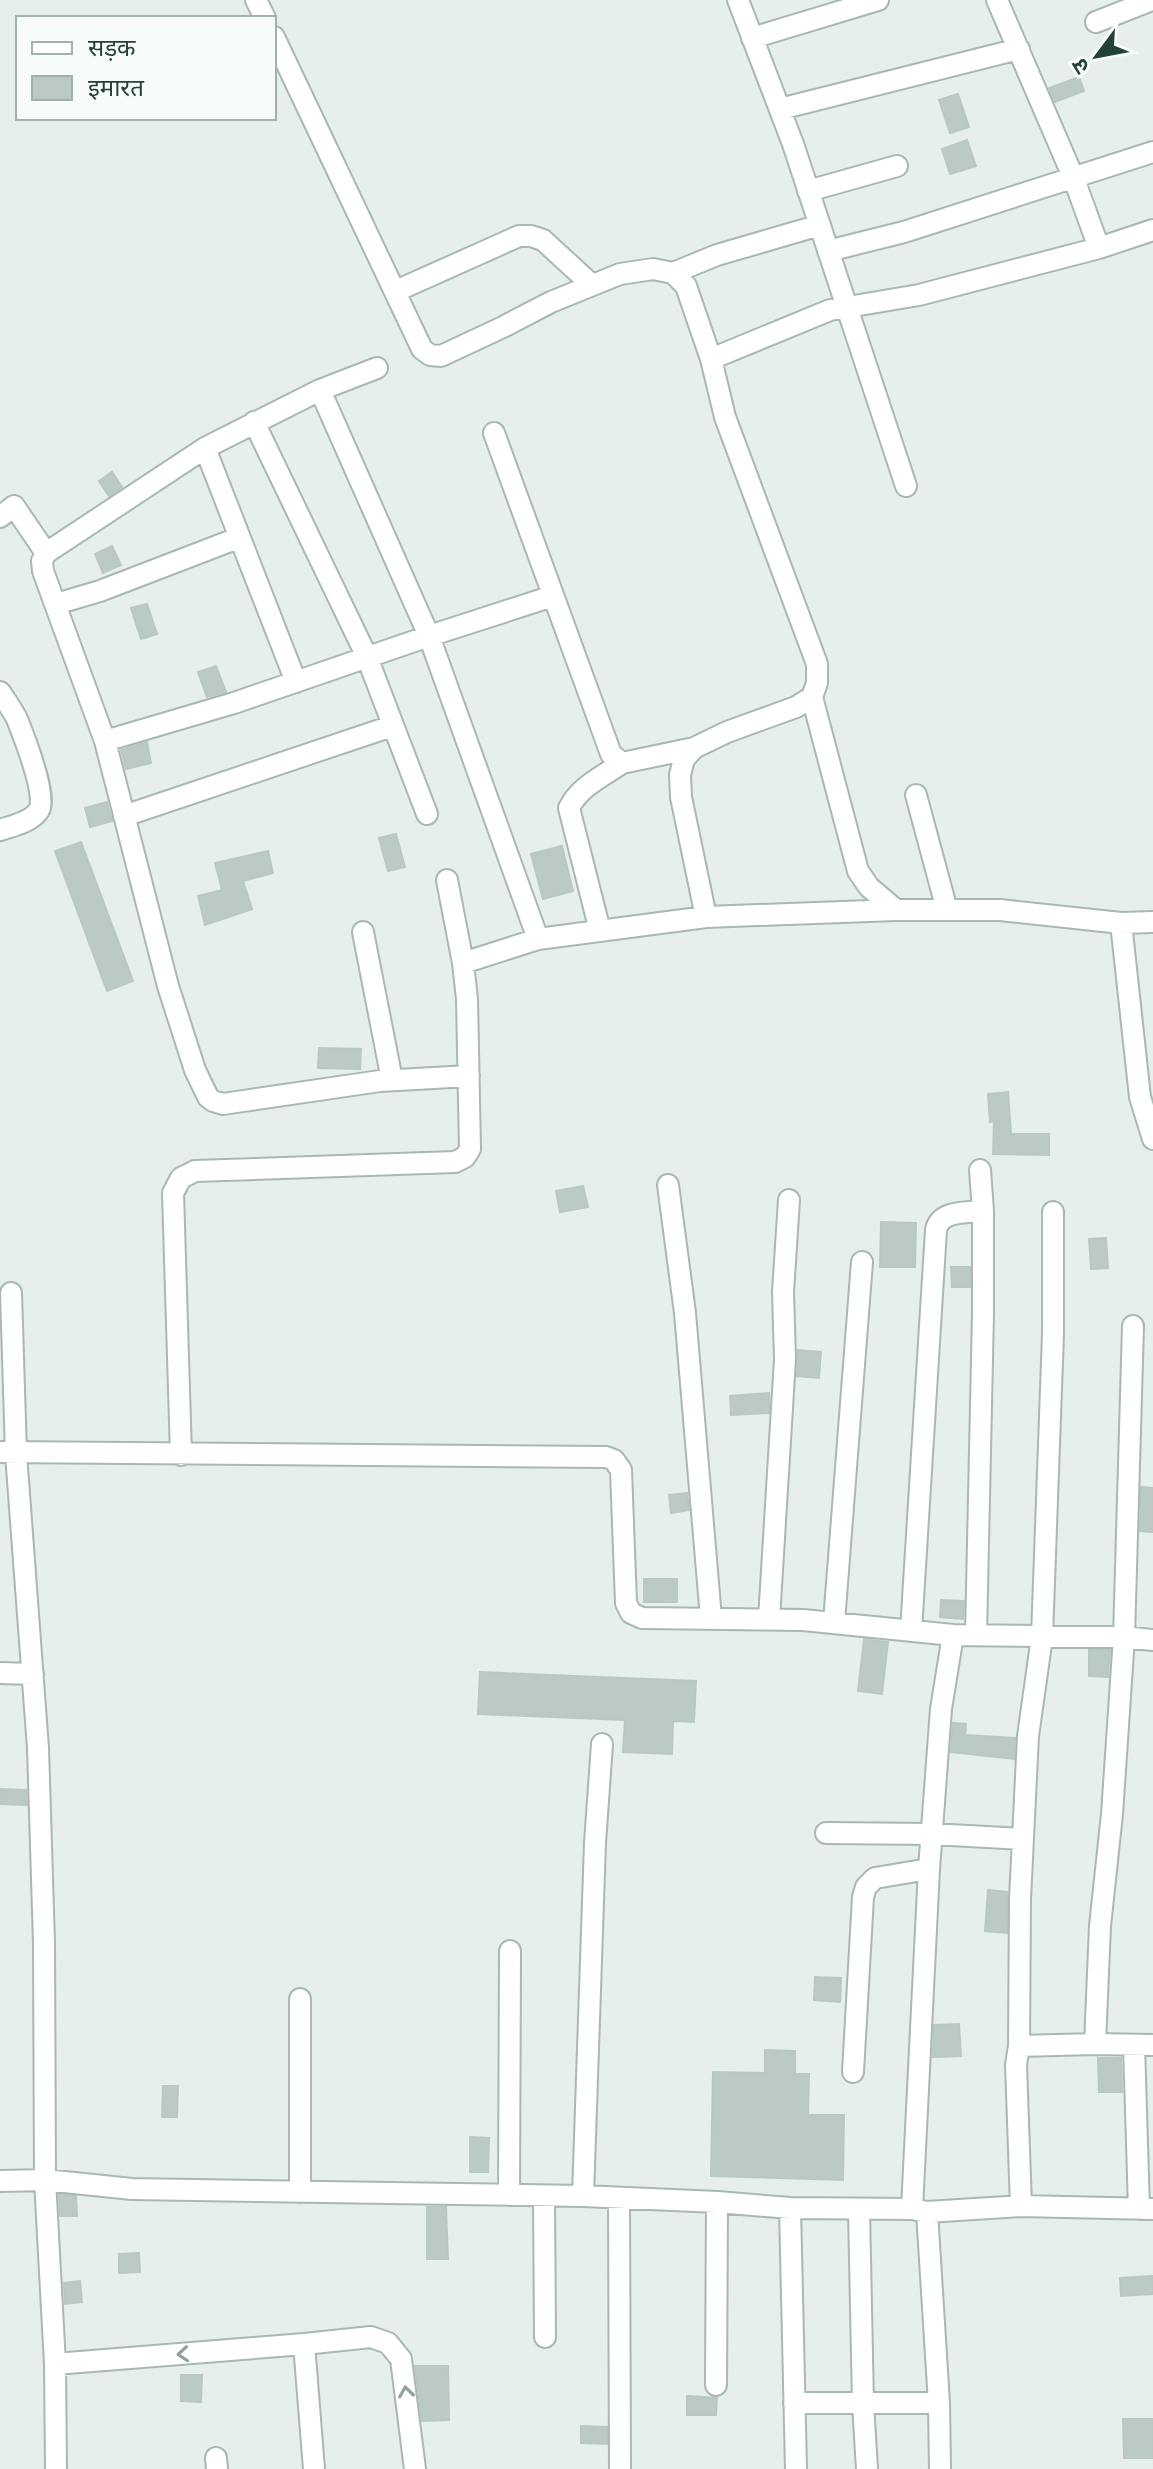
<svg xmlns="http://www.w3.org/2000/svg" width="1153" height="2469" viewBox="0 0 1153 2469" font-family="Overpass,'Noto Sans Devanagari',sans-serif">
	<rect width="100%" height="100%" fill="#e6efeb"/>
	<path fill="#bbcac4" stroke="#b8c9c2" stroke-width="2" d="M1079 77 1084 91 1055 102 1049 88Z
		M958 94 969 127 950 133 939 100Z
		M967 140 976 166 950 174 942 149Z
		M112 472 122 487 109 496 99 481Z
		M112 546 121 565 103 573 95 554Z
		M147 604 157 634 141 639 131 608Z
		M216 666 226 692 207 697 198 672Z
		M147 742 151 763 126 769 121 750Z
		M107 802 112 821 90 827 85 808Z
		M396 834 405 867 388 871 379 838Z
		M81 842 133 981 107 991 55 851Z
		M562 846 573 891 543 899 531 854Z
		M268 851 273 873 243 881 252 909 205 925 198 896 222 890 215 863Z
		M319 1048 361 1049 360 1069 318 1068Z
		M1008 1092 1011 1134H1049V1155L993 1154 994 1121 990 1122 988 1094Z
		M583 1186 588 1207 560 1212 556 1191Z
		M881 1222 916 1223 915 1267H880Z
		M1106 1238 1108 1268 1091 1269 1089 1239Z
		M951 1267H970V1287H952Z
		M798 1350 821 1352 819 1378 797 1376Z
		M769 1393V1413L731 1415 730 1396Z
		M1141 1487 1153 1488V1532L1140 1531Z
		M687 1493 689 1510 671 1513 669 1495Z
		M644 1579H677V1602H644Z
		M941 1600 964 1601 963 1619 940 1617Z
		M864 1639 888 1642 882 1694 858 1691Z
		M1089 1650H1110L1108 1677 1089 1676Z
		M480 1672 696 1681 694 1722 673 1721 672 1754 623 1752 625 1720 478 1714Z
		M953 1723 966 1724 965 1735 1015 1738 1014 1759 951 1752Z
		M0 1789 26 1790 27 1805 0 1804Z
		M988 1890 1007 1892V1933L985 1931Z
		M815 1977 841 1978 840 2002 814 2000Z
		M959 2024 961 2056 933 2057 934 2025Z
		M765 2050 795 2051V2074H809L808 2115H844L843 2180 711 2176 713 2072 765 2073Z
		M1098 2058H1121L1122 2092H1099Z
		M163 2086H178L177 2117H162Z
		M470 2137 489 2138 488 2172H470Z
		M59 2194 76 2196 77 2216H60Z
		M427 2207H446L448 2259H427Z
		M139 2253 140 2272 119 2273V2254Z
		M1153 2276V2294L1121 2296 1120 2278Z
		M80 2281 82 2302 65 2304 64 2283Z
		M415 2366H448L449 2420 422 2421Z
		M181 2375H202L201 2402 181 2401Z
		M687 2396 717 2398 716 2415H687Z
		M1123 2419H1153V2458H1124Z
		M581 2426 607 2427V2444L581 2443Z"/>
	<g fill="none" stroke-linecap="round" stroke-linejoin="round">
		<defs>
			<path id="street" d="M256 0 265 18
				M738 0 793 144 906 486
				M997 0 1074 179 1099 248
				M1096 22 1152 0
				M274 37 422 349 430 355 441 356 503 327 551 302 620 274 653 269 673 273 686 286 711 359 725 417 817 664V683L812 697 796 707 727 732 694 748 684 759 680 775 681 797 706 917
				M752 38 878 0
				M780 109 1019 49
				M808 191 897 166
				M828 251 904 232 1153 152
				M673 273 717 255 820 225
				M396 291 519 236H531L543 240 592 285
				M711 359 830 310 919 295 1099 248 1153 230
				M320 390 429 636 538 939
				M254 422 367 657 427 814
				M494 433 611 754 622 763 694 748
				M205 448 320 390 377 368
				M0 517 14 506 46 553
				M56 604 100 591 238 538
				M296 682 205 448 46 553 42 561 43 571 105 741 168 986 195 1070 208 1097 213 1101 223 1104 380 1081 469 1076
				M0 692C6 701 12 709 17 719 23 734 48 797 39 810 32 822 12 826 0 830
				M812 697 858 871 869 887 896 910
				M105 741 234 703 429 636 553 596
				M916 795 947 910
				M124 816 392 726
				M1121 923 1140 1097 1153 1139
				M600 931 569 808C579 787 603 776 622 763
				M363 932 392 1080
				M463 963 538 939 706 917 896 910H1000L1121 923 1153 922
				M668 1185 685 1313 711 1618
				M11 1293 16 1454 38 1748 44 1943 45 2180 55 2364 56 2469
				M0 1452 606 1457 614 1460 621 1470 626 1603 631 1613 642 1618 803 1620 953 1635 1124 1637 1153 1640
				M181 1455 173 1193 181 1178 195 1171 455 1162 465 1157 470 1149 467 999 463 963 447 880
				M769 1619 785 1359 783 1292 789 1200
				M834 1622 862 1262
				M911 1631 936 1230C940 1210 966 1213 983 1211
				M976 1635 983 1313V1211L980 1170
				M0 1673 33 1674
				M826 1833 932 1834 1023 1839
				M1095 2044 1100 1926 1112 1814 1124 1637 1133 1326
				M1134 2045 1139 2209
				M1019 2046 1095 2044 1153 2045
				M853 2072 863 1897 866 1887 875 1878 929 1869
				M0 2181 45 2180 132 2189 583 2196 717 2202 790 2208 912 2209 927 2212 1021 2206 1153 2209
				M300 2192V1999
				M509 2195 510 1951
				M544 2196 545 2337
				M583 2196 595 1843 602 1744
				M619 2199 620 2469
				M1021 2206 1016 2065 1019 2046 1020 1899 1028 1736 1042 1637 1053 1334V1212
				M790 2208 796 2469
				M912 2209 929 1869 941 1709 953 1635
				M859 2210 863 2404 867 2469
				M927 2212 939 2403 940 2469
				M304 2344 314 2469
				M55 2364 304 2344 371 2337 388 2343 401 2359 415 2469
				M716 2385 717 2202
				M794 2403H939
				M216 2458 217 2469"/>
		</defs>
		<use href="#street" stroke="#a8b8b2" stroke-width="24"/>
		<use href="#street" stroke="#fff" stroke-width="20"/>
	</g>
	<defs><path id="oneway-chevron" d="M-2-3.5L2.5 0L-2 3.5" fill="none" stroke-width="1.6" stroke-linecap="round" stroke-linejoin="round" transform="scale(2)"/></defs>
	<g stroke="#92a09c">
		<use href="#oneway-chevron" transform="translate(183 2354) rotate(176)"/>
		<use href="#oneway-chevron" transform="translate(406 2392) rotate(-98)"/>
	</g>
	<rect x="16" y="16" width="260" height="104" fill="#f7fbf9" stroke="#a3b1ad" stroke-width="2"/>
	<rect x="32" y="42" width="40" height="12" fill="#ffffff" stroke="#a3b1ad" stroke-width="2"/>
	<text x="88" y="56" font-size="24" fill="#24423a">सड़क</text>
	<rect x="32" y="76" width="40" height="24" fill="#bbcac4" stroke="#a3b1ad" stroke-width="2"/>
	<text x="88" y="96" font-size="24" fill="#24423a">इमारत</text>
	<g transform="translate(1097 56) rotate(238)" stroke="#f7fbf9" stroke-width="6" paint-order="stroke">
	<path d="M0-6L14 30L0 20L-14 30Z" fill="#24423a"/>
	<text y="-12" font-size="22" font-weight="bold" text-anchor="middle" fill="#24423a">उ</text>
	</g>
</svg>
